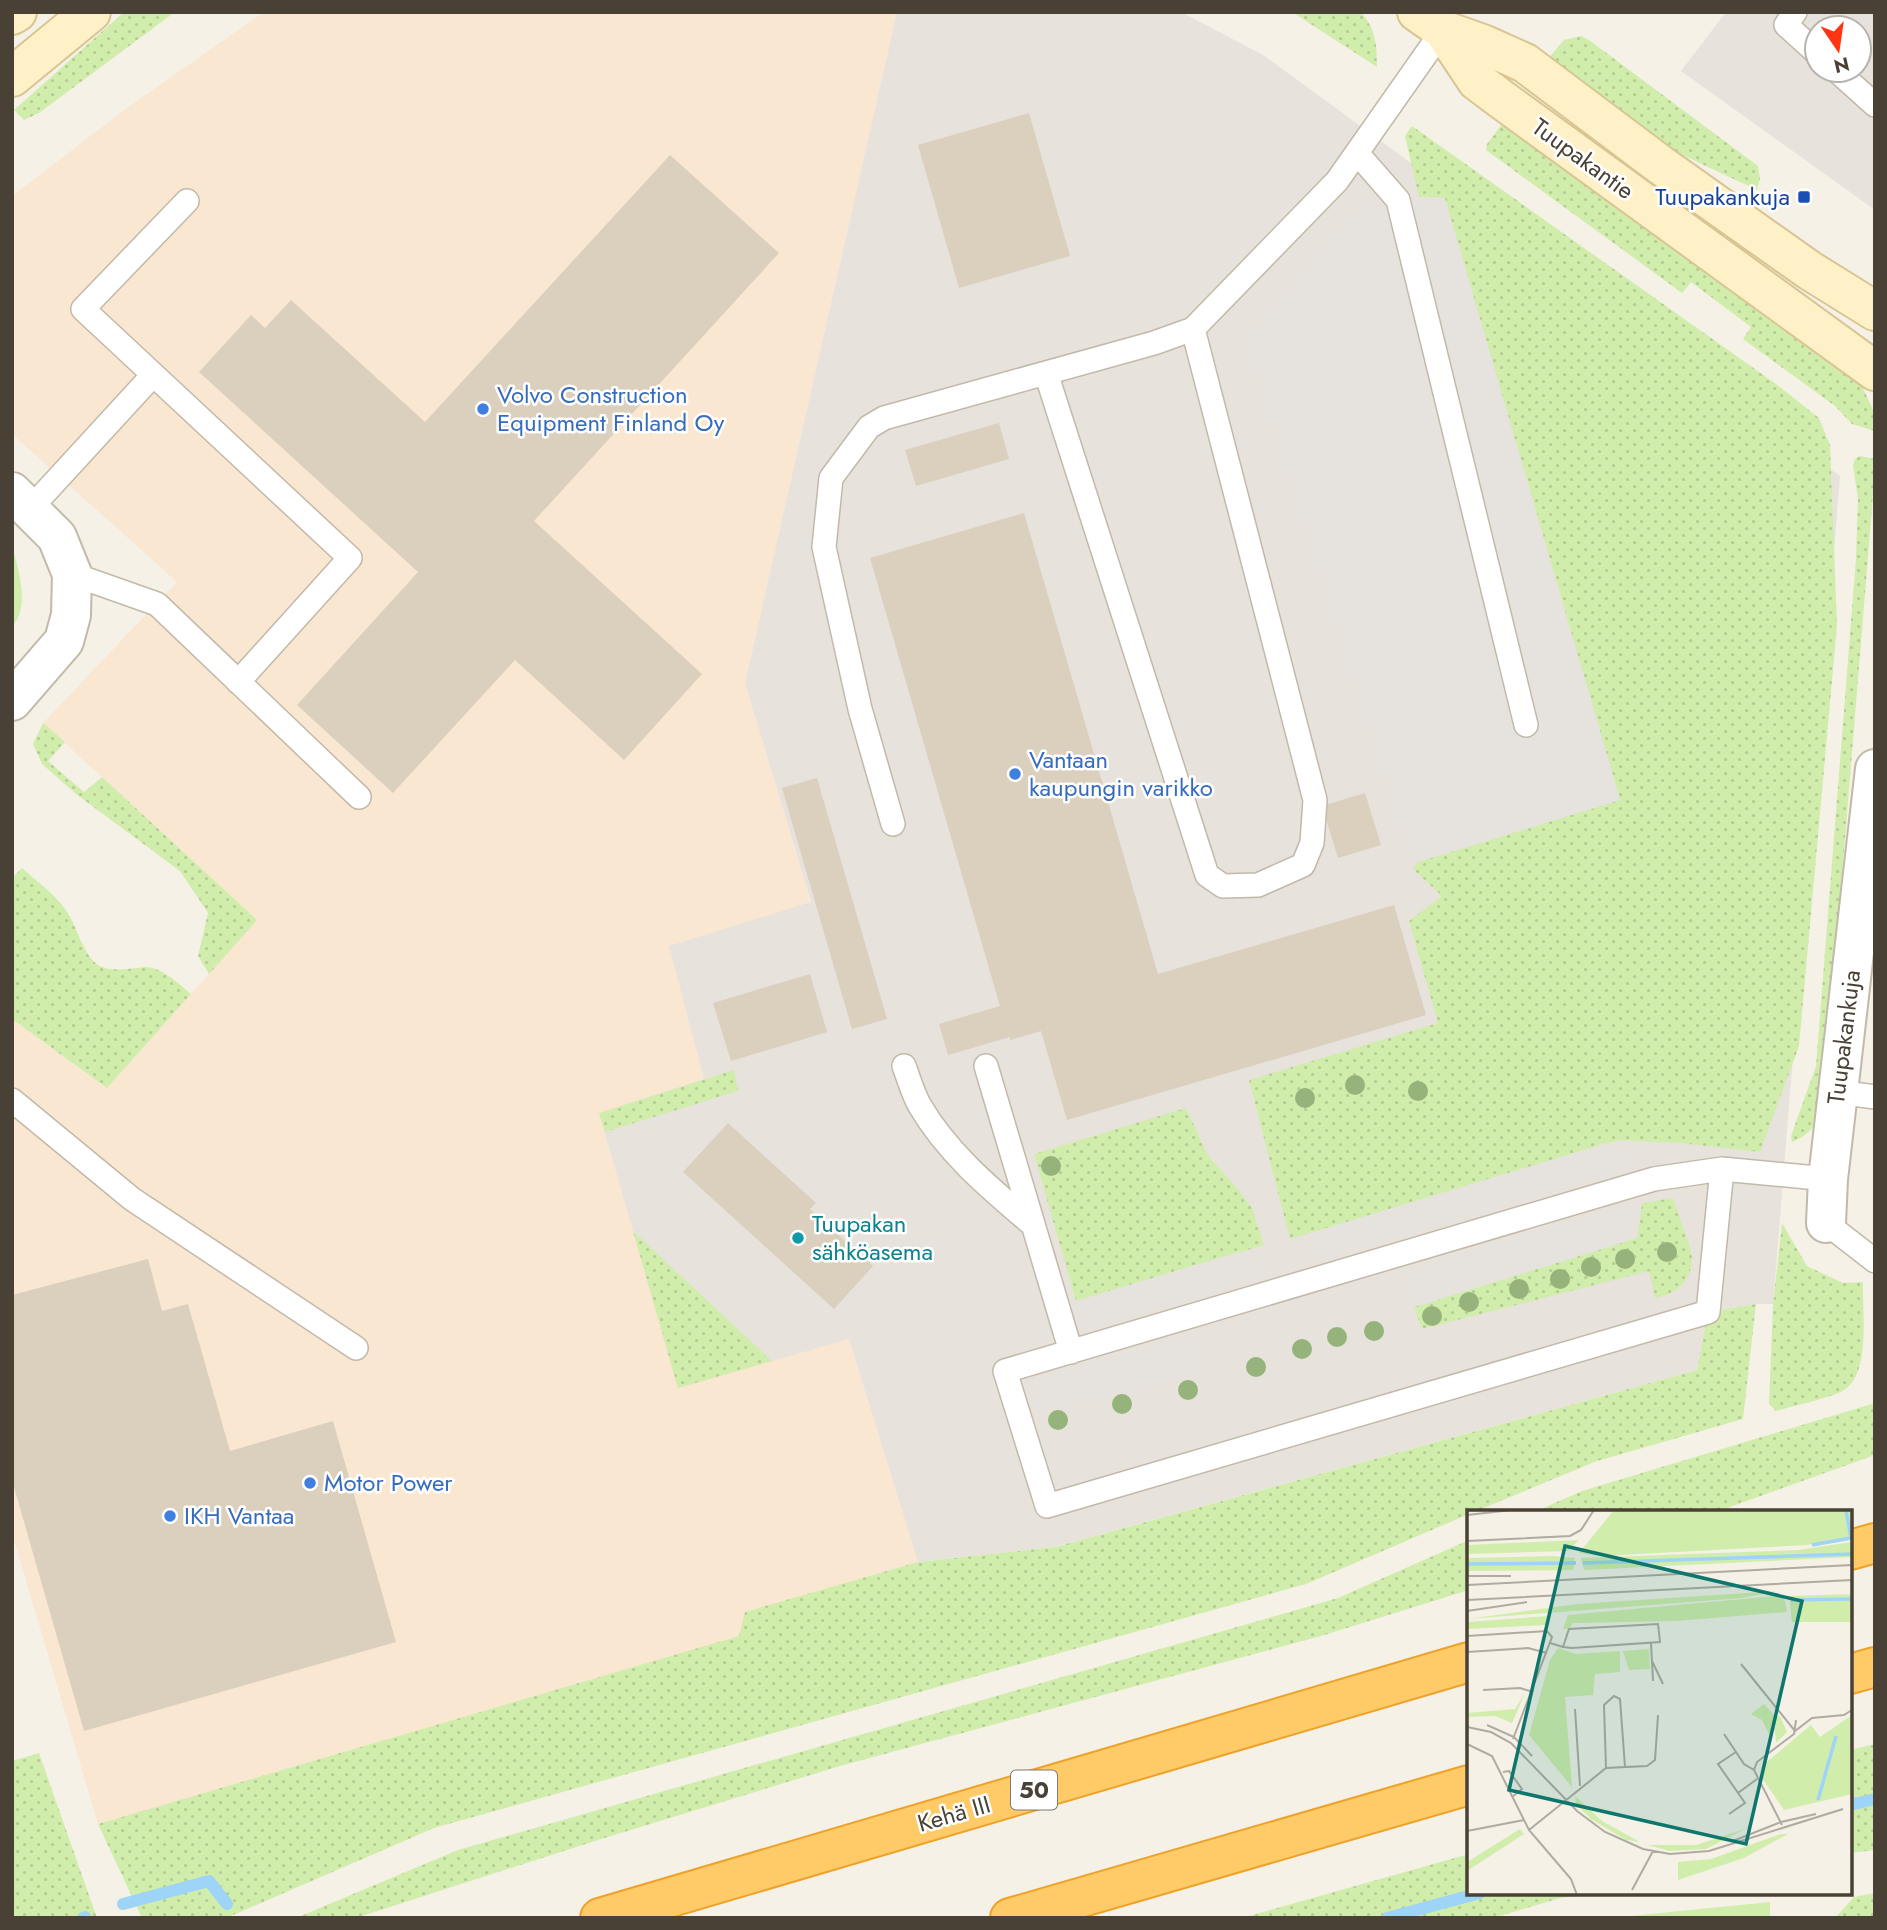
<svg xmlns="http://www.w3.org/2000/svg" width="1887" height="1930" viewBox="0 0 1887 1930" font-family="Jost,sans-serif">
	<defs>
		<pattern id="grass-dots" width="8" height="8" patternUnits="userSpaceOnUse" patternTransform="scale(1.75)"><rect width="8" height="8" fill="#d1edac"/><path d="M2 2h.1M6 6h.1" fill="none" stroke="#b5cc95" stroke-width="1.8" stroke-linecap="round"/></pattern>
	</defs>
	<rect width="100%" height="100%" fill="#f5f1e7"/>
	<path fill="#f9e7d1" d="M264 12H897L745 683 811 903 670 946 704 1079 599 1113 678 1387 849 1339 918 1562 746 1612 739 1636 98 1824 12 1533V1019L107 1088 257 920 43 723 177 582 12 434V196L127 108Z"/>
	<path fill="#e7e2dc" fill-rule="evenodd" d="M897 12H1181L1263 55 1840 476 1773 1304H1756L1708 1312 1697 1370 1054 1547 918 1562 849 1339 678 1388 599 1113 704 1079 669 946 811 902 745 683Z
		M1726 12H1875V210L1681 71ZM1817 28H1859V70H1817Z"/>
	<path fill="url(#grass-dots)" d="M124 12H175L39 113 24 120 14 110Z
		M1292 12H1361C1376 30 1377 44 1377 67Z
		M1581 36 1589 40 1758 166 1760 179 1757 190 1674 151 1546 61 1564 40Z
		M1505 120 1861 384 1875 414V431L1852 424 1835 406 1743 339 1751 327 1691 282 1682 293 1486 150 1487 144Z
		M1412 126 1776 384 1819 418 1830 445 1837 625 1799 1046 1760 1152 1680 1143 1619 1140 1290 1239 1249 1080 1438 1023 1409 921 1442 896 1413 869 1418 862 1620 800 1445 198 1419 197 1405 136Z
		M1860 456 1875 459 1872 508 1823 1108C1816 1126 1809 1135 1792 1142L1791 1136 1816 1066 1856 558 1858 499 1853 466 1855 459Z
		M43 723 65 742 48 761 84 792 102 777 257 920 209 974 198 956 208 913 180 871 76 794 42 764 33 744Z
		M22 868C36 881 54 893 65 909 78 926 83 959 102 967 115 972 132 968 145 967 162 967 179 984 191 994L107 1088 12 1019V878Z
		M734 1070 738 1091 605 1132 599 1113Z
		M1186 1108 1208 1156 1237 1188 1252 1208 1264 1245 1076 1301 1034 1154Z
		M1673 1198C1677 1212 1691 1244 1692 1257 1692 1281 1677 1294 1655 1298L1649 1271 1422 1329 1414 1307 1637 1238 1642 1203Z
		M1782 1223 1807 1266 1843 1283 1863 1282C1862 1310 1871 1374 1844 1390 1832 1398 1792 1406 1776 1411L1769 1404 1773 1304Z
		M633 1231 772 1361 678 1388Z
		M1756 1304 1743 1419 1597 1461 1474 1512H1469V1514L1306 1584 434 1828 226 1918H142L98 1824 739 1636 745 1612 918 1562 1055 1547 1697 1370 1708 1312Z
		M1875 1403V1455L1716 1512H1534L1582 1491Z
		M1469 1540V1590L1321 1636 840 1766 598 1840 356 1918H296L458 1850 1338 1598Z
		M1875 1744V1850L1850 1853V1750Z
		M39 1753 97 1918H12V1761Z
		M1469 1854V1893H1596L1560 1898 1493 1918H1242Z
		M1875 1893V1918H1835L1854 1897Z"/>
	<path fill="#d1edac" d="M12 551 15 556C20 578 29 608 12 627Z
		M1770 1902V1918H1611Z"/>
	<path fill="#e6e3df" d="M1419 197 1444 198 1620 800 1418 862 1252 340 1367 205 1374 209Z
		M1607 1143 1629 1166 1327 1257 1307 1234Z
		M1642 1203 1637 1238 1414 1307 1421 1266Z
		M1239 1252 1263 1275 1099 1324 1076 1301Z
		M1196 1342 1187 1376 1044 1406 1050 1376Z"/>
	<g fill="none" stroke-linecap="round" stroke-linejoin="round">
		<path stroke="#9ed4f7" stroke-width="12" d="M1850 1805 1875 1799
			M123 1904 209 1881 227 1904
			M83 1918 85 1917
			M1387 1918 1480 1893"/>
	</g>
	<path fill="#dbcfbe" d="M1029 113 1070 256 959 288 918 145Z
		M670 155 779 253 534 521 702 674 624 760 515 660 393 793 297 705 418 572 199 372 251 315 265 328 291 300 425 422Z
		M999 423 1009 459 916 486 905 450Z
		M1024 513 1158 974 1394 905 1426 1015 1067 1120 1041 1031 1010 1040V1037L948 1055 939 1024 1000 1006 870 558Z
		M817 778 887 1019 852 1029 782 788Z
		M1365 793 1381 845 1338 858 1322 806Z
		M810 974 827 1032 731 1061 713 1003Z
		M728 1123 816 1203 810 1209 873 1266 834 1309 683 1172Z
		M148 1259 162 1311 188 1304 230 1451 333 1421 396 1642 84 1731 12 1480V1295Z"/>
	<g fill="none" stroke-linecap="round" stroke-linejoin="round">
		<defs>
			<path id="lane" d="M1795 12 1786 25 1817 53
				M1836 70 1875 105
				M1357 153 1398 200 1526 725
				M187 201 83 309 350 558 238 682
				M1046 373 1207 875 1223 886 1258 885 1303 865 1312 843 1315 800 1193 329
				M29 510 153 375
				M72 574 157 604 359 797
				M893 824 860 709 824 547 831 478 869 427 884 418 1154 343 1193 329 1337 181 1443 30
				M904 1066C909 1079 913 1094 920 1106 948 1154 992 1190 1033 1225
				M986 1066 1071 1352
				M1838 1092 1875 1097
				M12 1100 132 1199 356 1348
				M1722 1169 1708 1312 1047 1506 1005 1371 1654 1179 1722 1169 1828 1179
				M1826 1223 1875 1261"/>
			<path id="street" d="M12 492 57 537 72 574 71 615 64 641 12 701
				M1826 1223 1828 1179 1875 769"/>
			<path id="secondary" d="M1417 12 1443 30 1485 45 1525 63 1662 166 1809 270 1875 311
				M12 15 17 12
				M1443 30 1477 81 1501 99 1875 371
				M12 77 91 12"/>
			<path id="highway" d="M1850 1550 1875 1543
				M1850 1674 1875 1667
				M600 1918 1469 1662
				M1010 1918 1469 1785"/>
		</defs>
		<use href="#lane" stroke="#c2b9a9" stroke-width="26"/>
		<use href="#street" stroke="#c2b9a9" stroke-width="42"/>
		<use href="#secondary" stroke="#d9c593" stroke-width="42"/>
		<use href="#highway" stroke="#eda32a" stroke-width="42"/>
		<use href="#lane" stroke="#fff" stroke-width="23"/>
		<use href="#street" stroke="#fff" stroke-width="38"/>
		<use href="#secondary" stroke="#fff1c7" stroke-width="38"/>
		<use href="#highway" stroke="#ffcb68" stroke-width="38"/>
	</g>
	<g fill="#95b37b">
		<circle cx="1355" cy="1085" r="10"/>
		<circle cx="1418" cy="1091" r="10"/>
		<circle cx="1305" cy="1098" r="10"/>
		<circle cx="1051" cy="1166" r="10"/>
		<circle cx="1667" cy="1252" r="10"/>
		<circle cx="1625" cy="1259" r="10"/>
		<circle cx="1591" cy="1267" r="10"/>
		<circle cx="1560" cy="1279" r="10"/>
		<circle cx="1519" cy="1289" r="10"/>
		<circle cx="1469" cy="1302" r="10"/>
		<circle cx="1432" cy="1316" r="10"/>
		<circle cx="1374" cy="1331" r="10"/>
		<circle cx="1337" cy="1337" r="10"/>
		<circle cx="1302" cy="1349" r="10"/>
		<circle cx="1256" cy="1367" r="10"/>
		<circle cx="1188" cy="1390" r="10"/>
		<circle cx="1122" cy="1404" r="10"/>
		<circle cx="1058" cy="1420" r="10"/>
	</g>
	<rect fill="#1a4fb4" stroke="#fff" stroke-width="2.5" x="1797" y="190" width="14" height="14" rx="3.5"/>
	<g fill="#3f7fe0" stroke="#fff" stroke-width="2.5">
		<circle cx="483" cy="409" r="7"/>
		<circle cx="1015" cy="774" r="7"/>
		<circle cx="310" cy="1483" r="7"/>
		<circle cx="170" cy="1516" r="7"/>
	</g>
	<circle fill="#0f9aa8" stroke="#fff" stroke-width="2.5" cx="798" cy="1238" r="7"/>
	<g text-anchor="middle" stroke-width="5" stroke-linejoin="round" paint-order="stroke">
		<rect fill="#fff" stroke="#807a72" stroke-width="2" x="1011" y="1770.5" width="46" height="39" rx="5"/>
		<g font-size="23" font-weight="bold" fill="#494135">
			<text x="1034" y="1798">50</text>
		</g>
		<g font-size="24" fill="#494135" stroke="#fff">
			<text transform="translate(1583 159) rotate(36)" y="8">Tuupakantie</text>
			<text transform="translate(1844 1037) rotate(-83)" y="8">Tuupakankuja</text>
			<text transform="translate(954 1814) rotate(-16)" y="8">Kehä III</text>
		</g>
		<g font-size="24" fill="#164399" stroke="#fff" text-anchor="end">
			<text x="1790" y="205">Tuupakankuja</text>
		</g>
		<g font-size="24" fill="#366cbe" stroke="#fff" text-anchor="start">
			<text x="497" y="403">Volvo Construction<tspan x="497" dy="28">Equipment Finland Oy</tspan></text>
			<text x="1029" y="768">Vantaan<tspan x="1029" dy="28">kaupungin varikko</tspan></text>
			<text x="324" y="1491">Motor Power</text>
			<text x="184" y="1524">IKH Vantaa</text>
		</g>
		<g font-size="24" fill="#0d838f" stroke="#fff" text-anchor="start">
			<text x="812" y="1232">Tuupakan<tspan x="812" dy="28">sähköasema</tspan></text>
		</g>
	</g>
	<g transform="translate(1467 1510)">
		<rect width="385" height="385" fill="#f5f1e7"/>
		<path d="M112 30 101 41 0 44V35ZM385 32V47L117 60 114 48 331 40ZM86 46 108 48 106 60 0 61V48ZM310 81 275 88 0 109 111 94ZM385 84V112H325L322 86ZM309 86H317L320 102 209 111 106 113 102 119H96L101 105ZM81 106 80 115 0 119V112ZM91 138 109 144 153 141V162L128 164 126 185 98 187 105 277 62 225 83 150ZM182 139 183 159 162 160 156 141ZM58 183 45 213 28 206 0 207V203L48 199ZM297 194 308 206H313L320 222 309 233 308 220 302 224 295 210 284 204ZM108 286 135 311 173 332 159 330 124 309 109 294ZM278 319 239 339 203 341 180 335H229Z" fill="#d1edac"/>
		<path d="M53 319 57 324 0 361V352ZM314 324H321L277 348 211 370V352L244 349Z" fill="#d1edac"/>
		<path d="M147 0H385V28L340 35 135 46 112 43ZM385 205V284L317 300 295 268V256L344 215 353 227Z" fill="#d1edac"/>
		<path fill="none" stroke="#9ed4f7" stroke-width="3.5" d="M345 35 384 28 379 0M116 53 385 44M0 54 109 53M324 90 385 89M351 290 369 226"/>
		<path fill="none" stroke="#b0aba0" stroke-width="2" d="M0 5 45 0M0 31 103 26 114 20 127 0M0 66H44M0 75 385 55M0 90 385 70M0 101 60 92M0 126 80 121 85 127 46 229M83 133 96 137 105 138 193 132 191 114 102 119 96 137M184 133 186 171M0 142 61 138 80 143M185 151 196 174M274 154 328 221 345 208 377 205 385 200M16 180 53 178 66 182M108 199 113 276M20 215 47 227 65 246M0 217 24 222 44 233 110 301 138 322 176 339 203 344 242 341 376 299M257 224 277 254 287 260M0 234 25 246 62 320 104 369 110 385M139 258 137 195 147 186 153 189 158 257M36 262 42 261 55 279 45 287M271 283 290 269M262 304 278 293 251 254 269 242M315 315 287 260 290 252 327 224 329 210M62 320 139 258 180 256 188 250 191 205M0 321 57 310M266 331 314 312 349 304M165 380 186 341"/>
		<path fill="#0f766e" fill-opacity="0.15" stroke="#0f766e" stroke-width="3.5" d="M98 36 335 91 279 334 42 280Z"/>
		<rect width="385" height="385" fill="none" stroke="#494135" stroke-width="3.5"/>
	</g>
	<rect width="1887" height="1930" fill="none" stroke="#494135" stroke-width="28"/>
	<g transform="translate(1838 49) rotate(167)"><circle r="33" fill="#ffffff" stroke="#b6b3ae" stroke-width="2"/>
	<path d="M0-5L12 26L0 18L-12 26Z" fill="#ff3514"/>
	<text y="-10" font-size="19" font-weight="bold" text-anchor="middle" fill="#494135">N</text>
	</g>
</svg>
